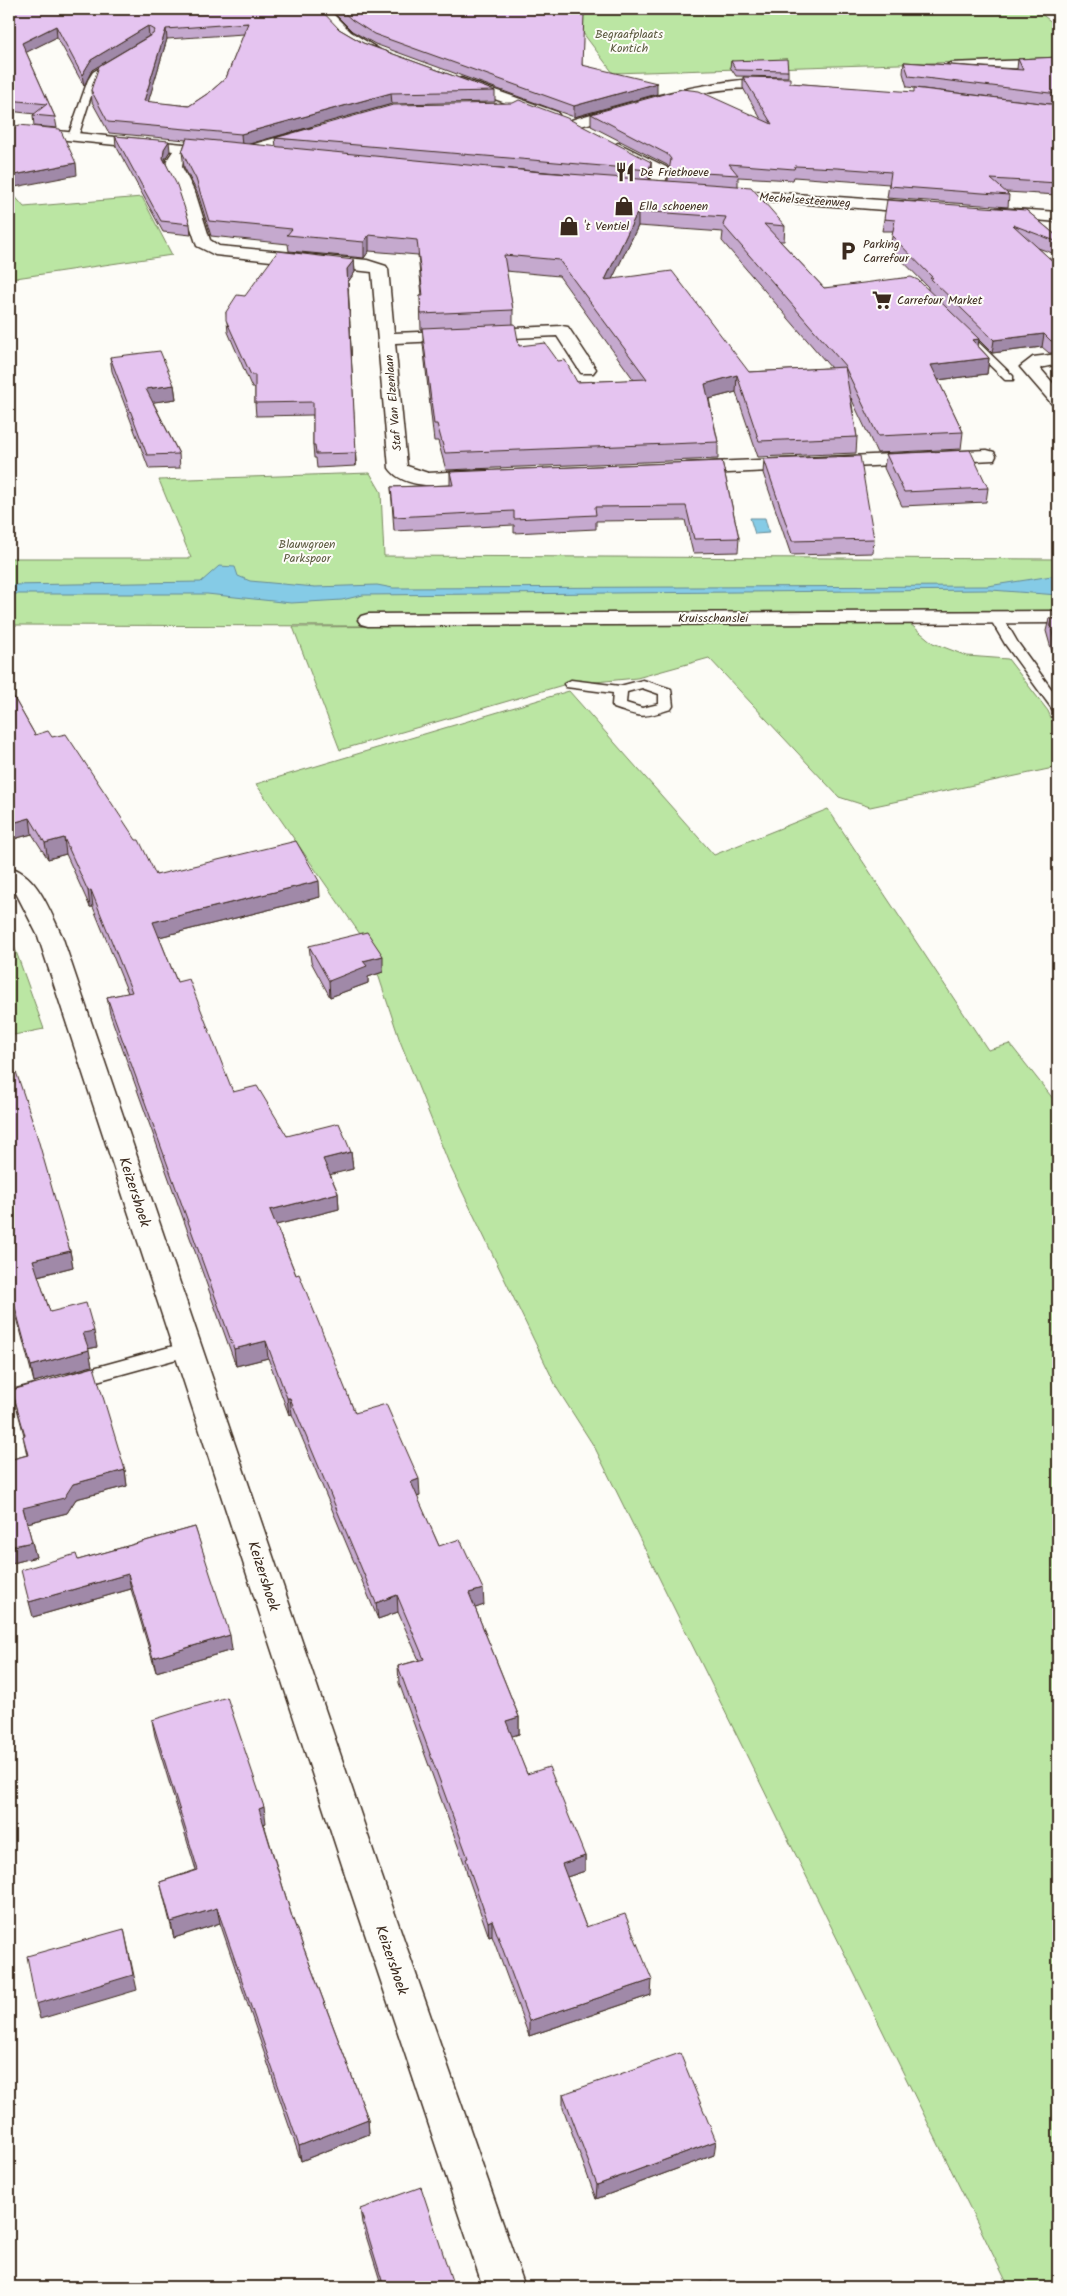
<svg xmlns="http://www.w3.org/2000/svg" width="1067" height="2296" viewBox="0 0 1067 2296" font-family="Kalam,sans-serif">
	<rect width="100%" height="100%" fill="#fdfcf7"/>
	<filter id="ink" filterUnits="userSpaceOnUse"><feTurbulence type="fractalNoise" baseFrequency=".02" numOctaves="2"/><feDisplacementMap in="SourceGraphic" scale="10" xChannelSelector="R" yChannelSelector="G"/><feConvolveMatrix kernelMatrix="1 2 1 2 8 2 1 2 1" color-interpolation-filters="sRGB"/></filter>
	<g filter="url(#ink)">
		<path fill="#bbe6a3" stroke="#7b8860" d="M565 9H1035L1058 27V59L613 73Z
			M9 185 13 194 24 207 142 197 172 255 9 279Z
			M370 473 381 492 384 556 1058 559V617L368 620 363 626 9 625V558H191L159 480Z
			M909 623 933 643 967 656 1008 659 1048 711 1058 733V767L870 807 839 797 709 658 637 678 563 685 340 750 293 627Z
			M569 691 714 855 828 809 988 1050 1010 1044 1058 1105V2287H1009L595 1448 558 1390 450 1166 400 1041 369 947 256 784Z
			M9 932 44 1029 9 1036Z"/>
		<path fill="#85cbe6" stroke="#678b96" d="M750 518H765L769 533 755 534Z
			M219 566 235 567 238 576 250 581 315 587 377 585 393 588 988 586 1058 575V595L991 590 363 595 342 600 291 603 207 594H9V585L201 582Z"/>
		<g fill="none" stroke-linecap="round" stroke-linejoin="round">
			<defs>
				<path id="lane" d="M117 58 121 61 120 63 99 76 96 80 78 137 70 139 68 137 88 80 93 72Z
					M971 338 975 339 1013 376V380H1005L967 343 965 341Z
					M996 613 1001 614 1018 643 1058 698V711L1053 710 1005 644 989 617Z
					M571 680 620 686 643 680 671 689 673 706 671 709C642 718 643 718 614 708L612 705 613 693 566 687 564 684ZM642 688 659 694V704L642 708 626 703 627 692Z
					M188 1342 195 1344 198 1349 195 1354 75 1387 68 1385 65 1380 68 1375 75 1373Z
					M35 1384 42 1386 45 1391 42 1396 9 1405V1391Z"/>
				<path id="street" d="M315 9H328L351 32 380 50 373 54 368 53 341 38Z
					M1058 59V67L950 71 943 67 950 63Z
					M461 78 557 112 559 115 552 119 547 118 456 85 454 82Z
					M753 79H779L786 83C781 90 741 88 730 89 676 94 625 115 573 128L566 124 568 121C629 103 689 84 753 79Z
					M311 128 318 132 316 135 238 157 231 153 233 150Z
					M618 143 666 167 669 170 662 192 657 194 649 189 653 172 613 150 611 147Z
					M182 144 189 148 183 160 182 167 196 195 210 240 219 246 367 260 386 266 388 269 394 333 562 326 568 327 596 369 593 373H581L557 336 395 343 407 466 428 473 486 470 493 472 496 476 493 480 486 482C460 484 406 494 389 468L372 272 215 255 197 246 180 195 166 167 167 160 175 148Z
					M1058 354V364L1040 368 1058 389V405L1052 404 1020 367 1033 357Z
					M987 450 994 452 996 456 994 460 687 475 680 473 678 469 680 465 687 463Z
					M1058 611V623L368 626 361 624 358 620 361 616 368 614Z
					M9 867C38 874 50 912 62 936L379 1868 525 2287H483L343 1868 38 936 16 893 9 886Z"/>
				<path id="secondary" d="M9 126 222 148 229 152 222 156 9 134Z
					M723 189 922 203 930 208 922 213 718 197 715 194Z
					M997 208 1058 212V222L991 216 989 213Z"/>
			</defs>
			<use href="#lane" stroke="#3b2a1e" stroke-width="3"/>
			<use href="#street" stroke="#3b2a1e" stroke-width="3"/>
			<use href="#secondary" stroke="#3b2a1e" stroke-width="3"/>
			<use href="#lane" fill="#fdfcf7" fill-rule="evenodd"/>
			<use href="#street" fill="#fdfcf7" fill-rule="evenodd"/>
			<use href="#secondary" fill="#fdfcf7" fill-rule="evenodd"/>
		</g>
		<path fill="#c5a9ce" stroke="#3b2a1e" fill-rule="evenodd" d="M9 9 339 29 363 43 495 91V102L392 104 247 144 276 147 275 138 651 162V173L649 180 668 181 669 168 667 165 591 126V114L761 119 743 88V77L790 83 1058 105V195L1006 192 1009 195 1008 207 887 198 889 184 794 177 793 180 738 177V186L785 226 784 241H780L824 288 928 290V287L890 248 893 231H882L884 219 1026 210 1058 237V255L1038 248 1058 266V353H1049L1042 347 992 353 979 340 978 346 989 358 987 374 938 380 963 432 961 449 877 453 851 398 857 437 856 453 758 457 736 392 709 399 718 442V459L446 470 438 441H434L423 344V330H421L420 296H422L418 255 369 251 364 258 289 251 288 244 211 236 198 194 184 167 182 152 186 140 109 133 92 102 91 90 128 49 92 70 84 86 57 37 26 52 55 117 57 128 34 126 33 115 35 114 9 111ZM244 34 226 78 210 92 189 106 148 102 167 39ZM488 167 570 174 541 172ZM638 226 723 232 722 241 831 368 749 372 612 279ZM506 271 559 276 634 380 577 382 558 361 519 346 513 324V310Z
			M330 9H579L582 65 657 94 574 117 375 44 352 31Z
			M1058 57V105L907 87 903 73 904 62 1017 69 1018 59Z
			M731 61 788 71V77L736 76 730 67Z
			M115 136 170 151 165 159V161L190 224 191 235 163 232 116 146Z
			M354 260 355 272 348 282 356 466 317 468 316 458H314L313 445V415L256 416 255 403V388H252L228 332 226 312 245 296Z
			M110 357 174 385 176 399 153 402 179 454 180 468 149 469 112 371Z
			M886 454 988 488 986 502 902 506 884 468Z
			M764 459 874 539 873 553 791 555 763 473Z
			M722 461 739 538 738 552 693 553 685 520 596 521V529L514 533V525L394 531 391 487 450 485V472Z
			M1049 619H1058V660L1052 652 1046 631Z
			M9 689 35 735 52 737 156 875 320 897 159 937 177 982 233 1092 287 1136 351 1152 353 1169 330 1174 338 1193 339 1209 276 1225 296 1275 355 1413 420 1496 417 1497 439 1546 484 1605 475 1608 519 1717V1734L511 1736 527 1774 585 1856V1871L567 1877 586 1927 651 1995 529 2036 492 1936 489 1937 467 1874 466 1868 399 1683 398 1666 419 1660 398 1612 378 1619 292 1414 289 1415 268 1358 236 1366 110 1014 107 997 128 993 93 907H90L66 854 48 859 32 834 10 840 9 839Z
			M309 946 383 972 368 977V983L330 997 311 962Z
			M9 1051 70 1251 73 1267 38 1276 50 1312 97 1347 88 1349 92 1366 34 1382 11 1295 9 1296Z
			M12 1390 125 1470 127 1486 76 1499 67 1513 27 1523 36 1557 9 1564V1460L27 1455 23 1436 24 1435Z
			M195 1527 232 1650 156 1672 131 1589 33 1617 78 1560Z
			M152 1720 266 1823 264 1824 292 1917 368 2119 369 2134 301 2161 220 1923 174 1938 160 1882 196 1870 155 1736Z
			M563 2094 714 2155 596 2199 563 2108Z
			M360 2209 454 2287H382L362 2223Z"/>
		<path fill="#a089a8" stroke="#3b2a1e" d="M56 26 57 37 23 54 22 43Z
			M148 26 149 36 92 70 84 86 82 75 91 60Z
			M166 29 167 39 145 113 144 101Z
			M657 83V94L574 117V106Z
			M391 93 392 104 242 146 241 134Z
			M169 141 170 151 165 159 164 168 163 158 164 149Z
			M651 162V173L649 181V170Z
			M76 163 77 175 10 188 9 176Z
			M638 211V226L604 296 605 280Z
			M369 235V251L364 258V242Z
			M354 260 355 272 348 282 356 466 347 269Z
			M1044 334 1042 347 992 353 994 340Z
			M979 339 977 355 972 340Z
			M989 358 987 374 929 381 931 365Z
			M737 375 736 392 705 400V384Z
			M174 385 176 399 148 403 146 389Z
			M30 818 32 834 10 840 9 824Z
			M64 838 66 854 48 859 45 843Z
			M319 881 320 897 155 938 153 922Z
			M91 890 93 907H90L88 891Z
			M383 956V972L368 977V983L330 997 329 981 363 961Z
			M351 1152 353 1169 325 1176 323 1159Z
			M338 1193 339 1209 272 1226 270 1210Z
			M70 1251 73 1267 37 1276 33 1260Z
			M9 1287 11 1295 9 1296Z
			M94 1331 97 1347 87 1349 83 1333Z
			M266 1341 268 1358 236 1366 234 1349Z
			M89 1350 92 1366 34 1382 31 1366Z
			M287 1398H290L292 1414 289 1415Z
			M125 1470 127 1486 76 1499 67 1513 27 1523 23 1508 73 1484Z
			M419 1479 420 1496 412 1498 411 1482Z
			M32 1542 36 1557 9 1564V1547Z
			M128 1574 131 1589 33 1617 29 1602Z
			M483 1589 484 1605 470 1610 469 1593Z
			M397 1595 398 1612 378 1619 376 1603Z
			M230 1635 232 1650 156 1672 153 1658Z
			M519 1717V1734L506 1738V1721Z
			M264 1807 266 1823 261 1825 259 1809Z
			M585 1856V1871L561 1879 562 1864Z
			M217 1908 220 1923 174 1938 171 1922Z
			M492 1920V1936L489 1937 488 1922Z
			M124 1929 137 1990 40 2019 36 2004Z
			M652 1980 651 1995 529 2036V2021Z
			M368 2119 369 2134 301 2161 299 2146Z
			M716 2141 714 2155 596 2199 597 2185Z"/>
		<path fill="#e5c4f0" stroke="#3b2a1e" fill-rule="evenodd" d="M9 9H320L339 29 363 43 495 91 391 93 241 134 108 122 91 90 99 66 153 34 155 30 148 26 91 60 82 75 56 26 22 43 55 117 33 115 47 104 9 100ZM248 23 226 78 210 92 189 106 144 101 166 29Z
			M340 9H579L584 15 582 65 657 83 574 106 374 34 352 20Z
			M1058 57V94L909 76 904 62 1023 70 1018 59Z
			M787 59 788 71 736 70 731 61Z
			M743 77 790 78V83L914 92V88L1058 105V183L991 179 1009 195 889 186 891 172 837 168 795 166 794 169 729 164 738 175 669 171 671 159 667 154 591 114 682 89 699 91 772 124Z
			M519 100 567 118 651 162 649 170 275 138 393 105 513 103Z
			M19 125 60 129 76 163 9 176V133Z
			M115 136 169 141 164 149 163 158 177 185 190 224 161 221Z
			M187 138 541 172 751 187 785 226 764 224 824 288 911 277 918 280 979 339 972 340 989 358 931 365 963 432 878 436 845 367 857 437 759 441 737 375 705 384 718 442 445 453 437 424H434L422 328 515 324 519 346 545 343 558 361 565 360 577 382 647 379 559 260 504 255 513 310 421 314 420 296H423L417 240 369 235 364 242 287 235 292 229 209 221 196 179 182 152ZM638 211 726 217 723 225 846 367 749 372 672 271 605 280Z
			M887 200 1026 210 1058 237V242L1013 225 1058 266V340L1051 341 1044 334 994 340 930 278H933L892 236 895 220 884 219Z
			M278 251 354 260 347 269 356 453 316 454 315 445H313V402L255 403V375H251L226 320V312L237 295 245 296Z
			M160 351 174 385 146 389 179 454 147 455 110 357Z
			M970 450 988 488 904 492 886 454Z
			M860 456 874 539 792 541 764 459Z
			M722 461 739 538 694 539 686 506 595 507 596 515 514 519V511L394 517 391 487 453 485 450 472Z
			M1049 619H1058V645L1054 640Z
			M9 689 35 735 48 731 52 737 66 734 136 840H139L156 875 296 841 319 881 153 922 177 982 189 979 233 1092 257 1086 287 1136 339 1123 351 1152 323 1159 338 1193 270 1210 296 1275 299 1274 355 1413 386 1404 419 1479 411 1482 439 1546 460 1539 483 1589 469 1593 519 1717 506 1721 527 1774 549 1767 585 1856 562 1864 586 1927 625 1914 652 1980 529 2021 492 1920 488 1922 466 1859 468 1858 398 1666 424 1659 397 1595 376 1603 290 1398H287L266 1341 234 1349 107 997 132 992 91 890 88 891 64 838 45 843 30 818 9 824Z
			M367 932 383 956 363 961 367 966 329 981 309 946Z
			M9 1051 33 1122 70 1251 33 1260 50 1312 86 1303 94 1331 83 1333 89 1350 31 1366 9 1285Z
			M94 1367 125 1470 73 1484 64 1498 23 1508 32 1542 9 1547V1460L28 1455 23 1436 25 1435 12 1390Z
			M195 1527 230 1635 153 1658 128 1574 29 1602 21 1570 76 1554 78 1560Z
			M227 1697 264 1807 259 1809 292 1917 368 2119 299 2146 217 1908 171 1922 160 1882 198 1870 152 1720Z
			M124 1929 133 1975 36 2004 27 1956Z
			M680 2053 716 2141 597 2185 563 2094Z
			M421 2187 454 2287H384L360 2209Z
			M712 2282 714 2287H698Z"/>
	</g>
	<defs>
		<symbol id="restaurant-bare" viewBox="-9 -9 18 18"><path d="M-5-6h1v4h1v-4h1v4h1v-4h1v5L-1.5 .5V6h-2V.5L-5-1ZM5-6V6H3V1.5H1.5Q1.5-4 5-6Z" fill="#3b2a1e" stroke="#fdfcf7" stroke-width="2.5" paint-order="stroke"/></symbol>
		<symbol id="shop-bare" viewBox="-9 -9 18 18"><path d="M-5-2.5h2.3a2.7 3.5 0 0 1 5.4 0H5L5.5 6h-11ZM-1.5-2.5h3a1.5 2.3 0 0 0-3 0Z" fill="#3b2a1e" stroke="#fdfcf7" stroke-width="2.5" paint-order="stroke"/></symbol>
		<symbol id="parking-bare" viewBox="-9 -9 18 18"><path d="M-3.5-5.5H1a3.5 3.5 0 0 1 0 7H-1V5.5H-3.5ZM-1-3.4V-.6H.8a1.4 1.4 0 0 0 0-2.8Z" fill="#3b2a1e" stroke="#fdfcf7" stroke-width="2.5" paint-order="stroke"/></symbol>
		<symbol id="supermarket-bare" viewBox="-9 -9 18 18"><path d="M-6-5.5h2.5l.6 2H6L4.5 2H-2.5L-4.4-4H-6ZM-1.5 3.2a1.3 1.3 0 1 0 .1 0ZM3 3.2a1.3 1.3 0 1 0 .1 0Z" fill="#3b2a1e" stroke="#fdfcf7" stroke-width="2.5" paint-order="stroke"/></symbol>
	</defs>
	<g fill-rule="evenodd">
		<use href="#restaurant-bare" x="611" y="158" width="28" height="28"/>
		<use href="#shop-bare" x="610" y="192" width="28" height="28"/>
		<use href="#shop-bare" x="555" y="212" width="28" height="28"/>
		<use href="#parking-bare" x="834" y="237" width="28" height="28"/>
		<use href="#supermarket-bare" x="868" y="286" width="28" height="28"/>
	</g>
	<g text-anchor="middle" stroke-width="4" stroke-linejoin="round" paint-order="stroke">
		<g font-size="12" fill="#5b593f" stroke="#fdfcf7">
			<text x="629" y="38">Begraafplaats<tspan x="629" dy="14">Kontich</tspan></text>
			<text x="307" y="548">Blauwgroen<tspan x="307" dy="14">Parkspoor</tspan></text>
		</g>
		<g font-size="12" fill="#3b2a1e" stroke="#fdfcf7" text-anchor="start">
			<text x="640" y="176">De Friethoeve</text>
			<text x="639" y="210">Ella schoenen</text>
			<text x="584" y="230">'t Ventiel</text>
			<text x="863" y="248">Parking<tspan x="863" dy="14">Carrefour</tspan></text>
			<text x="897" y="304">Carrefour Market</text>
		</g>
		<g font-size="12" fill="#3b2a1e" stroke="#fdfcf7">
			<text transform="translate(805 200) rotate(4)" y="4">Mechelsesteenweg</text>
			<text transform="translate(393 403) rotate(-95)" y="4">Staf Van Elzenlaan</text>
			<text x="713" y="622">Kruisschanslei</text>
		</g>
		<g font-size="15" fill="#3b2a1e" stroke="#fdfcf7">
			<text transform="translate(135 1192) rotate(72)" y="5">Keizershoek</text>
			<text transform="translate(264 1576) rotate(72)" y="5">Keizershoek</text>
			<text transform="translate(392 1960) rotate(71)" y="5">Keizershoek</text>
		</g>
	</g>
	<rect width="1067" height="2296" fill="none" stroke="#fdfcf7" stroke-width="30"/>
	<rect x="15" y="15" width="1037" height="2266" fill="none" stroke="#3b2a1e" stroke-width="2" filter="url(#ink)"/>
</svg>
